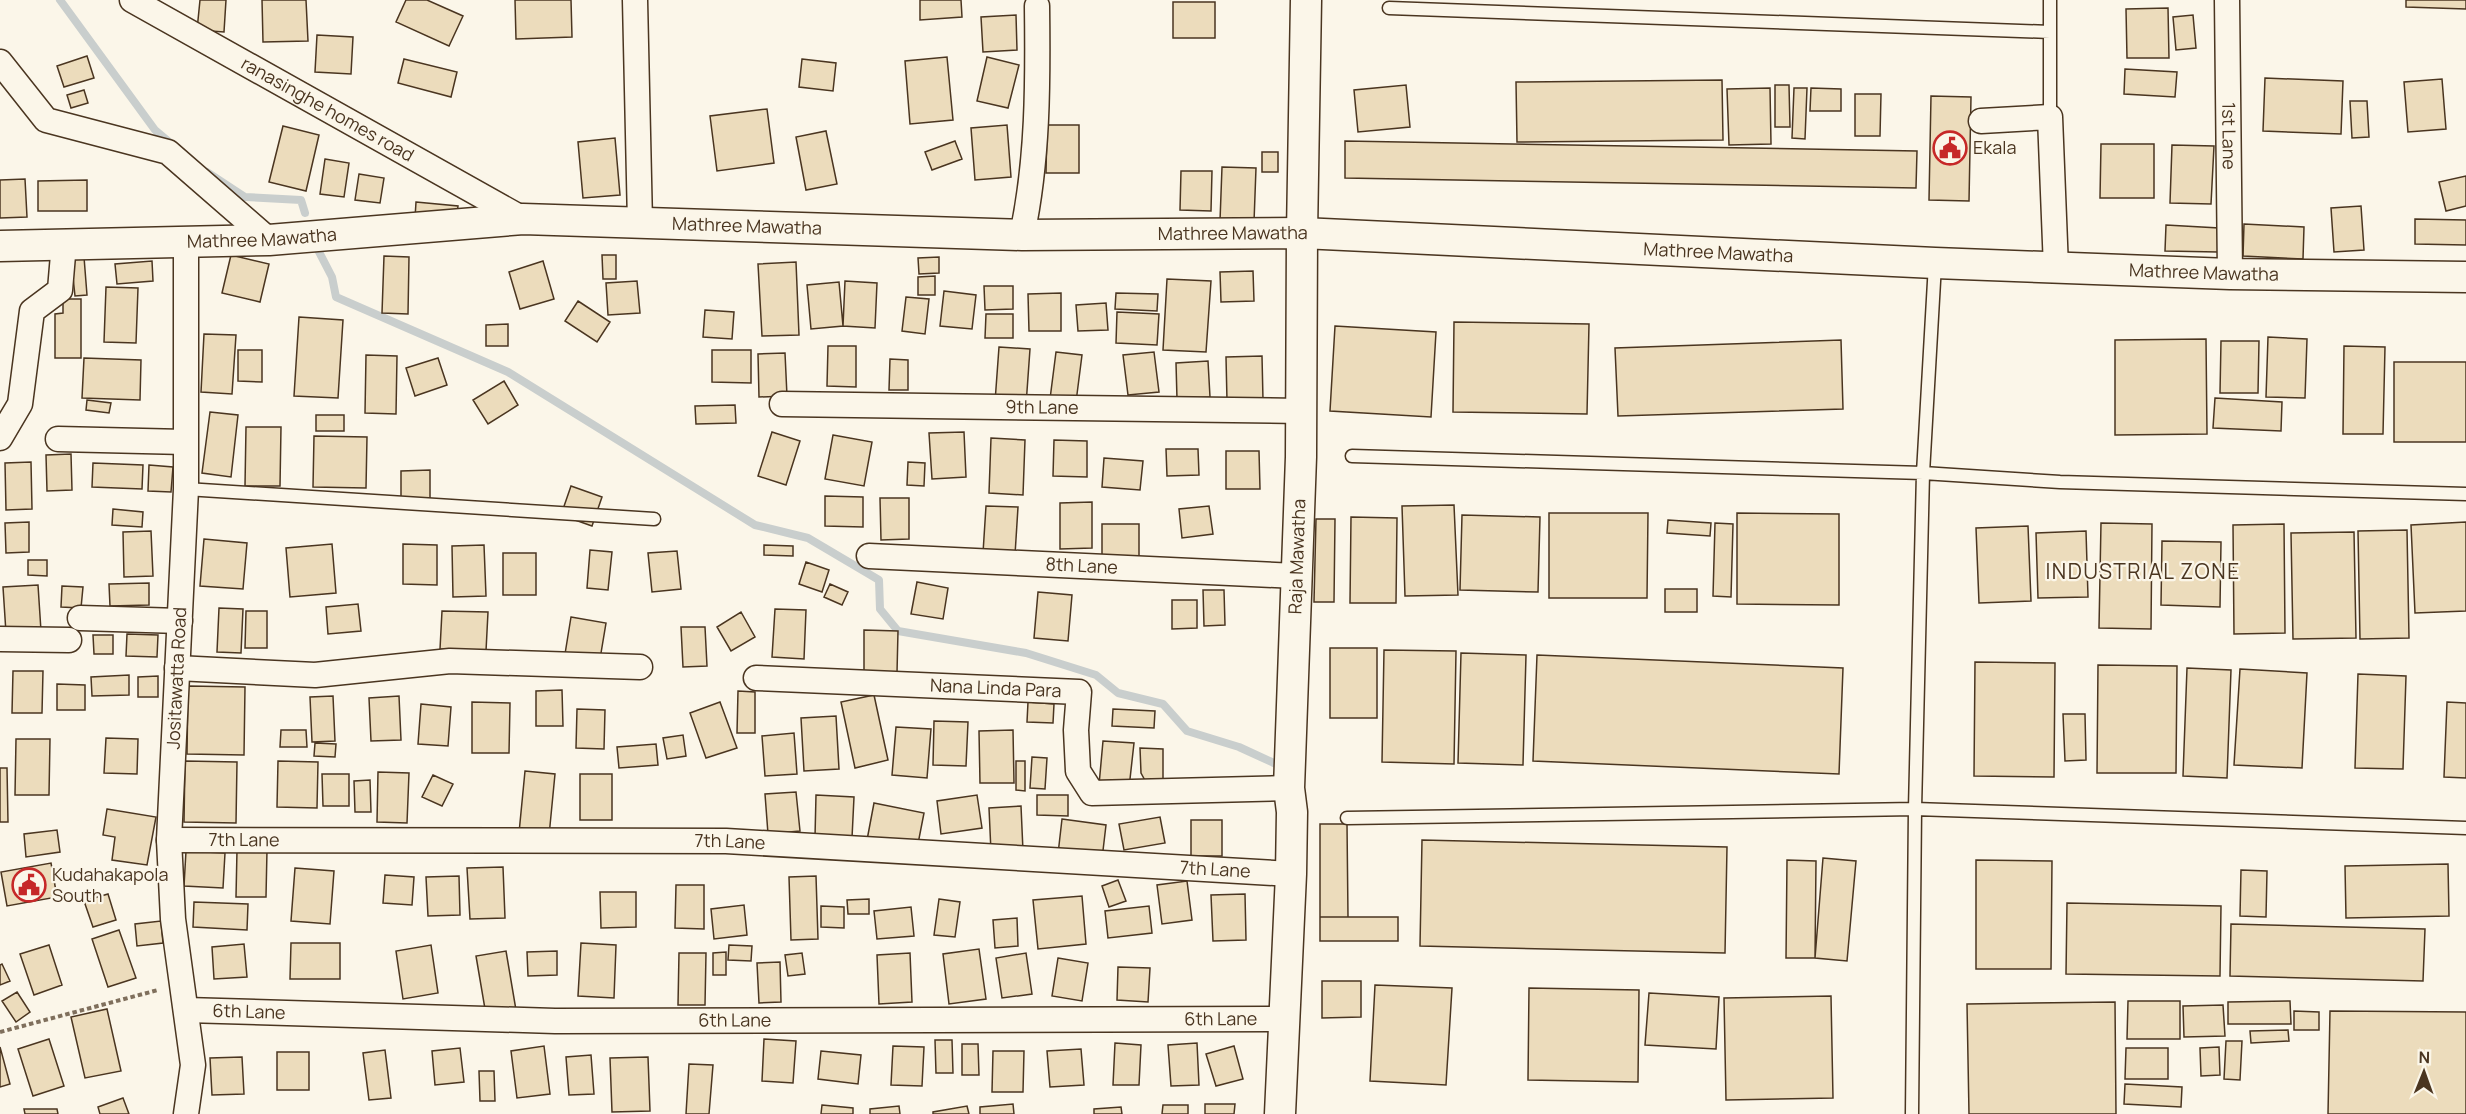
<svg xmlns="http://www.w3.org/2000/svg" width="2466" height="1114" viewBox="0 0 2466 1114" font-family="Manrope,sans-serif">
	<rect width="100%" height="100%" fill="#fbf6e9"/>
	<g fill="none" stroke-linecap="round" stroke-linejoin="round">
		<path stroke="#c9cecd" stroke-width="8" d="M60 0 155 130 174 146
			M207 172 245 197 301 200 305 213
			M317 248 332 277 336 297 508 372 755 525 808 538 879 580 880 609 898 631 1026 653 1096 675 1118 693 1163 704 1187 731 1239 747 1276 764"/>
	</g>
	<path fill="#ecdcbc" stroke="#4a3520" stroke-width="1.5" d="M200 0H226L224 32 197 30Z
		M262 0H306L308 41 263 42Z
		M406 0H427L463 16 449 46 396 22Z
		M515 0H571L572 37 516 39Z
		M920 0H961L962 17 920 20Z
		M2406 0H2466V9L2406 7Z
		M1173 2H1215V38H1173Z
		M2168 8 2169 58H2127L2126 9Z
		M1016 15 1017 50 983 52 981 17Z
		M2193 15 2196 48 2176 50 2173 17Z
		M317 35 353 37 351 74 315 72Z
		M87 56 94 78 64 87 57 66Z
		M947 57 953 120 910 124 905 61Z
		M987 57 1019 65 1008 108 977 101Z
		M404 59 457 72 451 97 398 83Z
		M802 59 836 63 833 91 799 87Z
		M2125 69 2177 72 2175 97 2124 94Z
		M2265 78 2343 81 2341 134 2263 131Z
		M2442 79 2446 129 2408 132 2404 82Z
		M1722 80 1723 140 1517 142 1516 82Z
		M1406 85 1410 127 1358 132 1354 90Z
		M1775 85H1789L1790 127H1775Z
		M1770 88 1771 144 1729 145 1727 89Z
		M1794 88H1807L1805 139 1792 138Z
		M1811 88 1841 89V111H1810Z
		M84 90 88 103 71 108 67 95Z
		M1855 94H1881L1880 136H1855Z
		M1931 96 1971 97 1969 201 1929 200Z
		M2350 101H2367L2369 137 2352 138Z
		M767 109 774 163 717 171 710 116Z
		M1007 125 1011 177 975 180 971 128Z
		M1047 125H1079V173H1046Z
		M283 126 319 135 306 191 269 182Z
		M826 131 837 184 806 190 796 137Z
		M615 138 620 195 583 198 578 142Z
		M955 141 962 159 932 170 925 152Z
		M1345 141 1917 151 1916 188 1345 178Z
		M2101 144H2154V198H2100Z
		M2172 145 2214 146 2211 204 2170 203Z
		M1262 152H1278V172H1262Z
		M325 159 349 163 344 197 320 194Z
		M1222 167 1256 168 1254 222 1220 221Z
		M1181 171H1212L1211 211 1180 210Z
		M359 174 384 178 380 203 355 200Z
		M2466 176V206L2446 211 2439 182Z
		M25 179 27 217 0 218V180Z
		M87 180V211H38V181Z
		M416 202 458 206 456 222 415 218Z
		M2361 206 2364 250 2334 252 2331 208Z
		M2415 219 2466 220V245L2415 244Z
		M2244 224 2304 227 2303 259 2243 256Z
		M2166 225 2219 228 2218 252 2165 251Z
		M231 255 269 264 260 302 222 293Z
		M602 255H616V279H603Z
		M384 256 409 257 408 314 382 313Z
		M84 257 87 295 75 296 71 258Z
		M939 257V273L919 274 918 258Z
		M152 261 153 281 117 284 115 264Z
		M543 261 554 299 520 309 509 272Z
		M796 262 799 335 762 336 758 264Z
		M1253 271 1254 301 1221 302 1220 272Z
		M935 276V295H918V277Z
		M1167 279 1211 281 1206 352 1163 350Z
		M637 281 640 313 608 315 606 283Z
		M845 281 877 283 875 328 843 326Z
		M839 282 843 326 811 329 807 285Z
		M984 286H1013V309L985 310Z
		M106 287 138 288 136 343 104 342Z
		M944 291 976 295 972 329 940 326Z
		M1061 293V331H1029L1028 294Z
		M1116 293 1158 294 1157 311 1115 309Z
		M906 297 929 299 925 334 902 331Z
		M63 299H81V358H55V314L63 313Z
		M578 301 610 322 597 342 565 321Z
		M1106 303 1108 330 1078 331 1076 305Z
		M705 310 734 312 732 339 703 337Z
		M1117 312 1159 314 1157 345 1116 343Z
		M986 314H1013V338H985Z
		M299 317 343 320 338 398 294 396Z
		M1454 322 1589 324 1587 414 1453 412Z
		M508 324V346H486V325Z
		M1335 326 1436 332 1431 417 1330 411Z
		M204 334 236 335 232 394 201 392Z
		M2268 337 2307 339 2305 398 2266 397Z
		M2206 339 2207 434 2115 435V340Z
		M1841 340 1843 409 1618 416 1615 348Z
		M2221 341H2259L2258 393H2220Z
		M828 346H856V387L827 386Z
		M2344 346 2385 347 2383 434H2343Z
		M999 347 1030 349 1026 405 995 402Z
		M238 350H262V382L238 381Z
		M712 350H751V383L712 382Z
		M1056 352 1082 355 1076 402 1050 399Z
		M1154 352 1159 392 1128 395 1123 355Z
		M785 353 787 396 759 397 758 354Z
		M366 355 397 356 396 414 365 413Z
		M1262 356 1263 400 1227 401 1226 357Z
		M84 358 141 360 140 400 82 398Z
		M438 358 447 385 415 396 406 368Z
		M890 359 908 360V390H889Z
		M1208 361 1210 397 1177 399 1176 363Z
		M2394 362H2466V442H2394Z
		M504 381 518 405 488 424 473 400Z
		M2215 398 2282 402 2281 431 2213 428Z
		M87 400 111 403 109 413 86 410Z
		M735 405 736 423 696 424 695 406Z
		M210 412 238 415 231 477 202 473Z
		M316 415H344V431H316Z
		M246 427H281L280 486H245Z
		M772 432 800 441 786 485 758 476Z
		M964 432 966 477 932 479 929 433Z
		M833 435 872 442 864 486 825 479Z
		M314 436 367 437 366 488 313 487Z
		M991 438 1025 440 1023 495 989 493Z
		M1054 440 1087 441V477L1053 476Z
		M1166 449H1198L1199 475 1167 476Z
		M1226 451H1259L1260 489H1226Z
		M71 454 72 490 47 491 46 455Z
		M1104 458 1143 461 1140 490 1102 487Z
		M31 462 32 509 6 510 5 463Z
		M908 462 925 463 924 486 907 485Z
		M93 463 143 465 142 489 92 487Z
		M149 465 173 467 171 492 148 491Z
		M430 470V505H401V471Z
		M571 486 602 497 592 526 561 515Z
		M825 496 863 497V527L825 526Z
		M880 498H909V539L881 540Z
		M1092 502V548L1060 549V503Z
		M1454 505 1458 595 1405 596 1402 506Z
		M986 506 1018 507 1015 555 983 553Z
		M1209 506 1213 534 1182 538 1179 509Z
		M113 509 143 512 142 527 112 525Z
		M1549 513H1648L1647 598H1549Z
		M1737 513 1839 514V605L1737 604Z
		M1462 515 1540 517 1538 592 1460 590Z
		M1351 517 1397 518 1396 603H1350Z
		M1316 519H1335L1334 602H1314Z
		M1668 520 1711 523 1710 536 1667 533Z
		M29 522V552L6 553 5 523Z
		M2466 522V611L2415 613 2411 525Z
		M1715 523 1733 524 1731 597 1713 596Z
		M2101 523 2152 524 2151 629 2099 628Z
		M1102 524H1139V558H1102Z
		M2284 524 2285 633 2234 634 2233 525Z
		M2028 526 2031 601 1979 603 1976 528Z
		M2407 530 2409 638 2360 639 2358 531Z
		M151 531 153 576 124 577 123 532Z
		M2086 531 2088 597 2038 598 2036 533Z
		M2354 532 2356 638 2293 639 2291 533Z
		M204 539 247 543 243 589 200 586Z
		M2162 541 2221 542 2220 607 2161 605Z
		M332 544 336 593 290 597 286 548Z
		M403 544 437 545V585L403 584Z
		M484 545 486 596 453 597 452 546Z
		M764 545 793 546V556L764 555Z
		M590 550 612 552 608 590 587 588Z
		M677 551 681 589 652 592 648 553Z
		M503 553H536V595H503Z
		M28 560H47V576L28 575Z
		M806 562 829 570 822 592 799 584Z
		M917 582 948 588 943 619 911 614Z
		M149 583V605L110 606 109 584Z
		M830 584 848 592 842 605 824 597Z
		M38 585 41 631 6 633 3 587Z
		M62 586 83 587 81 608 61 607Z
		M1665 589H1697V612H1665Z
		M1203 590H1224L1225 625 1204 626Z
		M1038 592 1072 595 1068 641 1034 638Z
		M1172 600H1197V628L1172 629Z
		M358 604 361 631 328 634 326 607Z
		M219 608 243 609 241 653 217 652Z
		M775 609 806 610 804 659 772 657Z
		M246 611H267V648H245Z
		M442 611 488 612 486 651 440 649Z
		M741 612 755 637 731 651 717 627Z
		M571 617 606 623 600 659 565 654Z
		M681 627H705L707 666 683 667Z
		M864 630 898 631 897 673H864Z
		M127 634 158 635 157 657 126 656Z
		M93 635H113V654H94Z
		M1330 648H1377V718H1330Z
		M1384 650 1456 651 1454 764 1382 762Z
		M1461 653 1526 655 1523 765 1458 763Z
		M1537 655 1843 668 1839 774 1533 761Z
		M1975 662 2055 663 2054 777 1974 776Z
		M2098 665 2177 666 2176 773H2097Z
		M2187 668 2231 670 2227 778 2183 776Z
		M2240 669 2307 673 2302 768 2234 765Z
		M13 671H43L42 713H12Z
		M2358 674 2406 676 2403 769 2355 768Z
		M129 675V695L92 696 91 677Z
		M158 676V697H138V677Z
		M57 684 85 685V710H57Z
		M188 686 245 687 244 755 187 754Z
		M562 690 563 726H536V691Z
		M738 691 755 692V733H737Z
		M874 695 888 760 855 768 841 702Z
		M333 696 335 741 312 742 310 697Z
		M399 696 401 740 371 741 369 698Z
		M472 702 510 703 509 753H472Z
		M720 702 737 748 706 758 690 713Z
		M1028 702 1054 704 1053 723 1027 722Z
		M2447 702 2466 703V778L2444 777Z
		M421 704 451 707 448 746 418 744Z
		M577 709 605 710 604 749 576 748Z
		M1113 709 1155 711 1154 728 1112 726Z
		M2063 714H2085L2086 760 2065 761Z
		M836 716 839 769 804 771 801 718Z
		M934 721 968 722 966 766 933 765Z
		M896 727 931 729 927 778 892 775Z
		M281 730H306L307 747H280Z
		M1013 730 1014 783H980L979 731Z
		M794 733 797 774 765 776 762 736Z
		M683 735 686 756 667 759 663 738Z
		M106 738 138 739 137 774 104 773Z
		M16 739H50L49 795H15Z
		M1103 741 1134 743 1129 788 1099 785Z
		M315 743 336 744 335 757 314 756Z
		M656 744 658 765 619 768 617 747Z
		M1140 748 1163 749V781L1147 784 1141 773Z
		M1032 757 1047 758 1045 789 1030 788Z
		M185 761 237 762 236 823 184 822Z
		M278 761 318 762 317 808 277 807Z
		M1016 761H1025V791L1016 790Z
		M0 768H7L8 822H0Z
		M525 771 555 774 549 836 519 833Z
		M378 772 409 773 407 823 377 822Z
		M322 774H349V806H323Z
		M580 774H612V820H580Z
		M433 775 453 784 442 806 422 797Z
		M370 780 371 812H355L354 781Z
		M796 792 800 831 768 834 765 794Z
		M816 795 854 797 852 838 815 837Z
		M977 795 982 828 941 834 937 801Z
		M1037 795H1068V816L1037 815Z
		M874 803 924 813 917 849 867 840Z
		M1021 806 1023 851 991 852 989 808Z
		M107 809 156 817 147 865 112 860 115 837 103 835Z
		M1160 817 1165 843 1124 850 1119 824Z
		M1062 819 1106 825 1102 859 1058 854Z
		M1191 820H1222V856H1191Z
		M1320 824H1347L1348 917H1320Z
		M57 830 60 852 26 857 24 834Z
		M1422 840 1727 847 1725 953 1420 946Z
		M237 850H267L266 897H236Z
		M186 851 225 853 223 888 184 886Z
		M1823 858 1856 861 1847 961 1815 958Z
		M1787 860 1816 861 1815 958H1786Z
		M1976 860 2052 861 2051 969H1976Z
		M51 863 57 897 7 906 1 872Z
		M2448 864 2449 916 2346 918 2345 866Z
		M503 867 505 918 470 919 467 868Z
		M295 868 334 871 330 924 291 921Z
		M2241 870 2267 871 2266 917 2240 916Z
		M385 875 414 877 412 905 383 903Z
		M459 876 460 915 428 916 426 877Z
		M816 876 818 939 791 940 789 877Z
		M1118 880 1126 901 1109 907 1102 886Z
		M1187 881 1192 920 1162 924 1157 885Z
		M676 885H704V929L675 928Z
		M600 892H636V927L601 928Z
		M108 894 116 920 93 927 84 901Z
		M1245 894 1246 940 1213 941 1211 895Z
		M1082 896 1086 944 1038 949 1033 900Z
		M869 899V914H848L847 900Z
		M939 899 960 902 955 937 934 935Z
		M194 902 248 904 247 930 193 927Z
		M2067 903 2221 906 2220 976 2066 974Z
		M744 905 747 935 714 939 711 909Z
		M821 906 844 907V928L821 927Z
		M1149 906 1152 933 1108 938 1105 911Z
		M911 907 914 936 877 939 874 911Z
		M1320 917H1398V941H1320Z
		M1017 918 1018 946 995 948 993 920Z
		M161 921 163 943 137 946 135 924Z
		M2231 924 2425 929 2423 981 2230 976Z
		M119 930 136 978 108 987 92 939Z
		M291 943H340V979H290Z
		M581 943 616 945 614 998 578 996Z
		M244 944 247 977 214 979 212 947Z
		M49 945 62 985 34 995 20 954Z
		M431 945 438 993 403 999 396 951Z
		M729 945 752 946 751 961 728 960Z
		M979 949 986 999 949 1004 943 954Z
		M506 951 516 1010 486 1015 476 956Z
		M557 951V975L528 976 527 952Z
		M726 952V975H713V953Z
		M679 953H706L705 1005H678Z
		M802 953 805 974 788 976 785 955Z
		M910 953 912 1002 879 1004 877 955Z
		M1026 953 1032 994 1002 998 996 958Z
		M1058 958 1088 963 1082 1001 1052 996Z
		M780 962 781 1002 759 1003 757 963Z
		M2 964 10 981 0 985V965Z
		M1118 967 1150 968 1148 1002 1117 1000Z
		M1322 981H1361V1017L1322 1018Z
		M1375 985 1452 988 1446 1085 1370 1081Z
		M1529 988 1639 990 1638 1082 1528 1080Z
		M17 992 30 1012 16 1022 2 1001Z
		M1649 993 1719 997 1716 1049 1645 1045Z
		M1831 996 1833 1098 1726 1100 1724 998Z
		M2128 1001H2180V1039H2127Z
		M2290 1001 2291 1024H2228V1002Z
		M2115 1002 2116 1114H1969L1967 1004Z
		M2223 1005 2225 1036 2184 1037 2183 1006Z
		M107 1009 121 1071 85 1078 71 1017Z
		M2294 1011 2319 1012V1030H2294Z
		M2330 1011 2466 1012V1114H2328Z
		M2288 1030 2289 1041 2251 1043 2250 1031Z
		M49 1039 64 1086 33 1096 18 1049Z
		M764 1039 796 1041 793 1083 762 1081Z
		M935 1040H952L953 1073H936Z
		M2226 1041H2242L2240 1080 2224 1079Z
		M1115 1043 1141 1045 1139 1085H1113Z
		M1197 1043 1199 1085 1171 1086 1168 1045Z
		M962 1044H978L979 1075H962Z
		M544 1046 550 1094 517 1098 511 1051Z
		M893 1046 924 1047 922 1086 891 1085Z
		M1234 1046 1243 1079 1216 1086 1206 1054Z
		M0 1047 10 1084 0 1087Z
		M2219 1047 2220 1075 2201 1076 2200 1048Z
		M460 1048 464 1082 435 1085 432 1051Z
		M2126 1048H2168V1079H2125Z
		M1081 1049 1084 1085 1050 1087 1047 1051Z
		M385 1050 391 1098 369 1100 363 1053Z
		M821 1051 861 1055 858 1084 818 1079Z
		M993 1051H1024L1023 1092H992Z
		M277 1052H309V1090H277Z
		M591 1055 594 1094 569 1095 566 1057Z
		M242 1057 244 1094 212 1095 210 1058Z
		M648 1057 650 1111 612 1112 610 1058Z
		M689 1064 713 1065 709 1114H686Z
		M479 1071H494L495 1101H480Z
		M2125 1084 2182 1087 2181 1107 2124 1104Z
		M123 1098 129 1114H100L98 1107Z
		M1013 1104 1014 1114H980V1107Z
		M1205 1104H1235L1234 1114H1205Z
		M822 1105 853 1108V1114H821Z
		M1163 1105H1188V1114H1162Z
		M899 1106 900 1114H870V1109Z
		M967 1106 969 1114H933V1112Z
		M1121 1107 1122 1114H1094V1109Z
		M24 1109H57L58 1114H25Z"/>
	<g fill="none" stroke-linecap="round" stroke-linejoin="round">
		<defs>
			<path id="service" d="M1389 8 2050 32
				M2050 117V0
				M1352 456 1923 473 2060 482 2466 494
				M186 489 654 519
				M1347 818 1915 809 2466 828
				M1912 1114 1915 809 1923 473 1935 264"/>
			<g id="minor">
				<path id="s1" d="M132 0 523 219"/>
				<path d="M635 0 640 223"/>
				<path id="s2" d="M2227 0 2230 274"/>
				<path d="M0 62 46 120 168 152 269 240"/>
				<path d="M1981 121 2050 117 2056 268"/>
				<path d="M1022 235C1038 160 1038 83 1037 6"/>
				<path id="s3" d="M782 404 1301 411"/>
				<path d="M0 438 20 404 32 311 60 290 64 243"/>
				<path d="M58 439 185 442"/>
				<path id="s4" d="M869 556 1296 576"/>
				<path d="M80 618 180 621"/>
				<path d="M0 639 69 640"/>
				<path d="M177 668 315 675 450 661 640 667"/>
				<path id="s5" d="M756 678 1079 692 1076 730 1078 771 1092 793 1289 788"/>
				<path id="s6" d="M169 840 726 841 1291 874"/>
				<path id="s7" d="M186 1010 555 1021 1284 1019"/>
				<path id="s8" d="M186 1114 193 1065 173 919 169 840 186 489V240"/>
			</g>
			<g id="tertiary">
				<path id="s9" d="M0 246 269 240 523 219 1022 235 1302 233 1935 263 2230 274 2466 277"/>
				<path id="s10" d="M1280 1114 1291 874 1292 812 1289 788 1301 457 1302 233 1306 0"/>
			</g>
		</defs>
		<use href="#service" stroke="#4a3520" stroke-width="15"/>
		<use href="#minor" stroke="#4a3520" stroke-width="27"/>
		<use href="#tertiary" stroke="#4a3520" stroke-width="33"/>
		<path stroke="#7f6f5c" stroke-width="4" stroke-dasharray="4.5 3" stroke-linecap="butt" d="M0 1032 158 990"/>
		<use href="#service" stroke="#fbf6e9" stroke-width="12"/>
		<use href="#minor" stroke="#fbf6e9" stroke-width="24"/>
		<use href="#tertiary" stroke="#fbf6e9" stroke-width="30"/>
	</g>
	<defs>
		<symbol id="civic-ring" viewBox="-11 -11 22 22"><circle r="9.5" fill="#fbf6e9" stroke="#c62828" stroke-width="1.5"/><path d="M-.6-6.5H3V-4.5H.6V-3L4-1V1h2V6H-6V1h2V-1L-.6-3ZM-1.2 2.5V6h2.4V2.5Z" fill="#c62828"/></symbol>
	</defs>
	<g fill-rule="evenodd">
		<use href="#civic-ring" x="1931" y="129" width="38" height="38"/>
		<use href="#civic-ring" x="10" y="866" width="38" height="38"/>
	</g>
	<g text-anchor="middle" stroke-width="4.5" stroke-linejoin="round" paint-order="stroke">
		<g font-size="18" fill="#4a3520" stroke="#fbf6e9">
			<text dy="6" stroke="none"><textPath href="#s1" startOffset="224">ranasinghe homes road</textPath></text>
			<text dy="6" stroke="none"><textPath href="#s2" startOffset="136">1st Lane</textPath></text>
			<text dy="6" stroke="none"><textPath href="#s9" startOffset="748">Mathree Mawatha</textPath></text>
			<text dy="6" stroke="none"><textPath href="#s9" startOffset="1234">Mathree Mawatha</textPath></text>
			<text dy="6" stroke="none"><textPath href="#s9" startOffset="262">Mathree Mawatha</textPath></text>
			<text dy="6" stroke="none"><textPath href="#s9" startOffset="1720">Mathree Mawatha</textPath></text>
			<text dy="6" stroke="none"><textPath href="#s9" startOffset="2206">Mathree Mawatha</textPath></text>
			<text dy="6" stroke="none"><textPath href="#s3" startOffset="260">9th Lane</textPath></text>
			<text dy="6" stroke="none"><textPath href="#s10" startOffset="558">Raja Mawatha</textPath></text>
			<text dy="6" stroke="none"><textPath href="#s4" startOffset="213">8th Lane</textPath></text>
			<text dy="6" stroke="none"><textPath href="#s8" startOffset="438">Jositawatta Road</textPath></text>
			<text dy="6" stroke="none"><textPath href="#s5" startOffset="240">Nana Linda Para</textPath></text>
			<text dy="6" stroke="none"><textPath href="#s6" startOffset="75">7th Lane</textPath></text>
			<text dy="6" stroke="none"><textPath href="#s6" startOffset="561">7th Lane</textPath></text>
			<text dy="6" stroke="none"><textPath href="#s6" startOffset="1047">7th Lane</textPath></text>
			<text dy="6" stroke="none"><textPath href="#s7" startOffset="63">6th Lane</textPath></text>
			<text dy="6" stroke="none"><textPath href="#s7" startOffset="1035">6th Lane</textPath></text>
			<text dy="6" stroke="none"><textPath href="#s7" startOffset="549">6th Lane</textPath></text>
		</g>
		<g font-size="18" fill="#4a3520" stroke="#fbf6e9" text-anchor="start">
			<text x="1973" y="154">Ekala</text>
			<text x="52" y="881">Kudahakapola<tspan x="52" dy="21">South</tspan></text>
		</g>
		<g font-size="21" letter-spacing="1.5" fill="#4a3520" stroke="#fbf6e9">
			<text x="2143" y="579">INDUSTRIAL ZONE</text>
		</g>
	</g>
	<g transform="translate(2424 1072) rotate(1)" stroke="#fbf6e9" stroke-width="4.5" paint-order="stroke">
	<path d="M0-4.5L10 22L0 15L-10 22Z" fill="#4a3520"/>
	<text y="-9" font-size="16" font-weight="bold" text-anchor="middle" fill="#4a3520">N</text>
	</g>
</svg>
